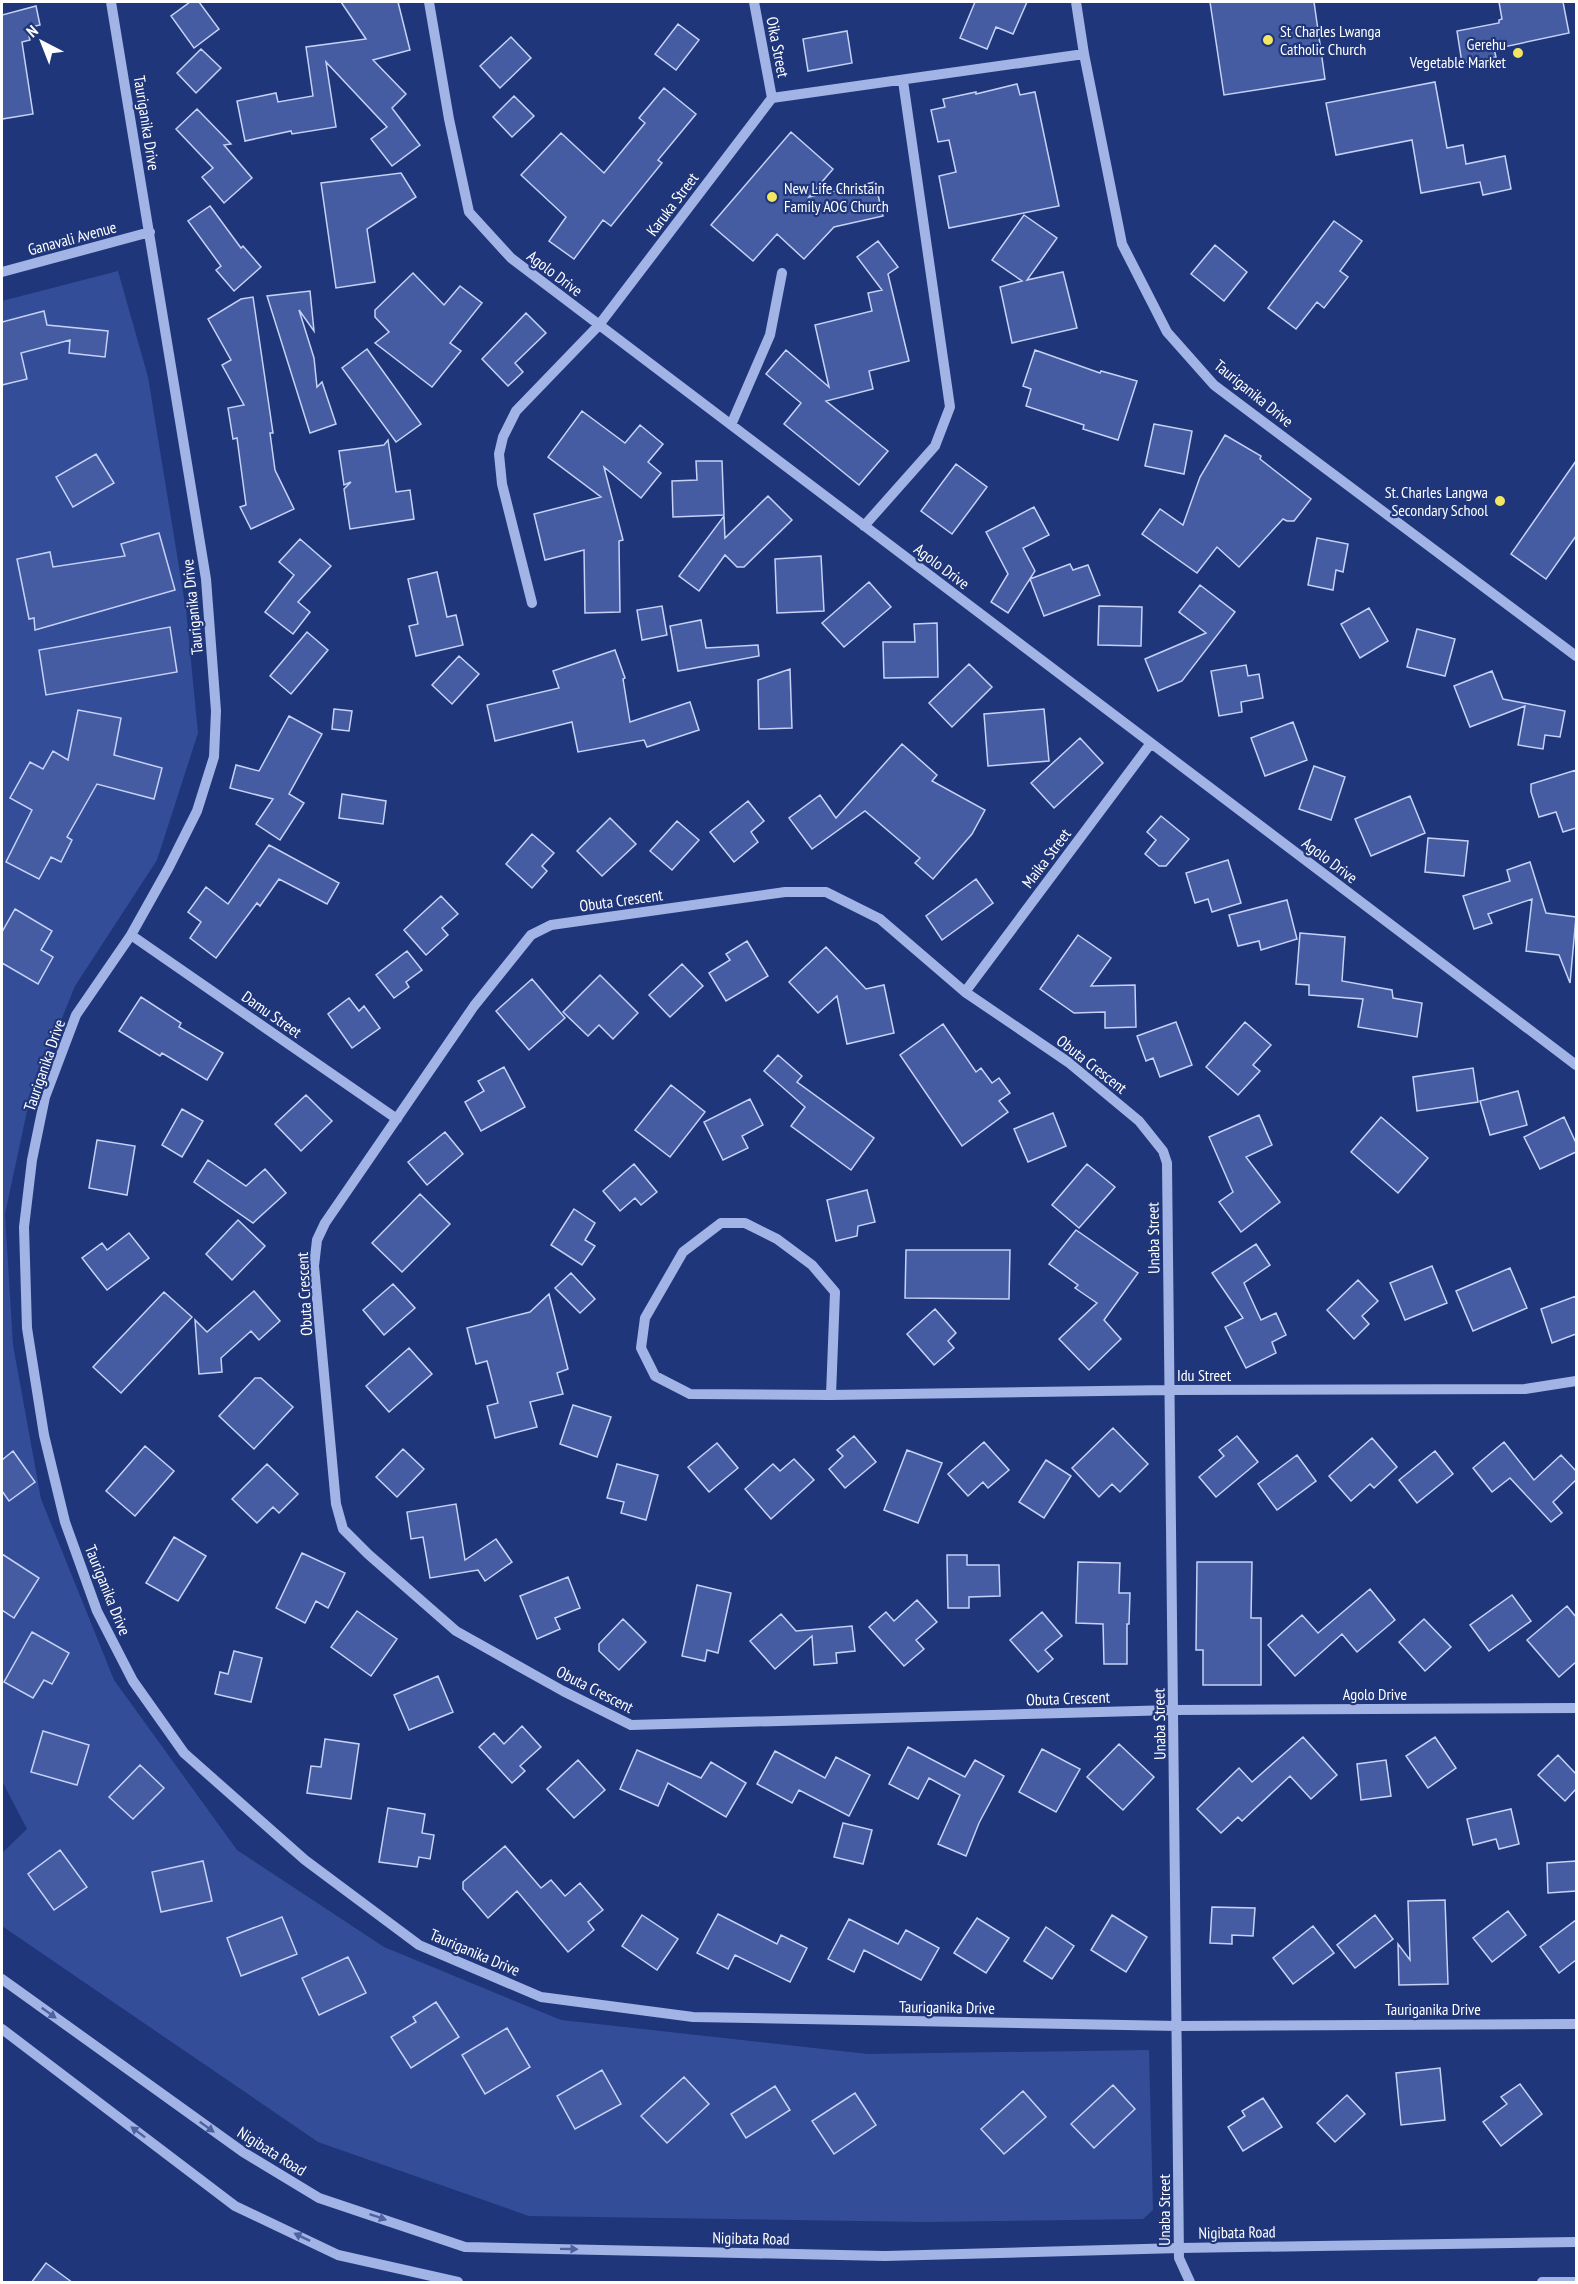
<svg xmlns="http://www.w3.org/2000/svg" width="1578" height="2284" viewBox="0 0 1578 2284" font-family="'PT Sans Narrow',sans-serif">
	<rect width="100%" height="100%" fill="#20367b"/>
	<path fill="#334d99" d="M118 271 148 377 186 610 198 733 157 860 75 986 30 1097 5 1214 13 1345 41 1499 114 1680 237 1850 384 1947 561 2020 868 2054 1149 2050 1153 2210 1143 2219 925 2222 529 2216 318 2142 2 1926V1853L27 1829 2 1781V301Z"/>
	<path fill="#455ca2" stroke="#c5d1f5" stroke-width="1.5" d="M190 2H199L219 29 194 48 171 16Z
		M341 2H398L410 50 373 60 406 94 392 108 420 145 392 166 371 139 387 127 326 62 336 127 292 134 291 131 245 141 237 101 276 93 278 102 313 96 306 47 366 39Z
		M975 2H1027L1013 34 996 27 987 49 960 38Z
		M1210 2H1314L1325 79 1224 95Z
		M1499 2H1563L1569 33 1494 49 1496 57 1462 63 1457 31 1499 23V20L1502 19Z
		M36 6 40 25 27 28 30 40 22 42 33 114 2 119V15Z
		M678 24 699 40 676 70 655 54Z
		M847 31 852 63 808 71 803 39Z
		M511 37 531 58 500 88 480 66Z
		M201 49 221 68 196 93 177 73Z
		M1435 82 1447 148 1463 145 1466 164 1505 156 1511 189 1483 195 1480 182 1421 193 1412 140 1336 155 1326 103Z
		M1017 84 1020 95 1035 92 1059 206 949 228 939 176 956 172 949 140 938 142 931 110 945 107 943 99 976 92V94Z
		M664 88 696 114 658 160 662 163 611 226 603 220 574 259 549 241 566 217 521 175 561 133 604 173 645 123 639 118Z
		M514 96 534 116 512 137 493 117Z
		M197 109 231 144 224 145 252 178 224 203 202 177 213 168 176 129Z
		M791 132 833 169 809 197 875 182 883 216 834 227 804 259 777 234 753 261 711 225Z
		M401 173 416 197 367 229 375 282 336 288 321 183Z
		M210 206 241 248 243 246 261 267 234 291 216 270 221 266 188 221Z
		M1024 215 1057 238 1027 280 1063 272 1077 328 1012 343 1000 287 1022 281 992 260Z
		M1334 221 1362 241 1340 271 1348 277 1324 308 1317 302 1296 329 1268 308Z
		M878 241 898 267 888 274 909 361 869 371 873 389 826 401 888 451 859 485 784 424 801 403 766 374 786 350 829 387 815 325 872 311 868 293 882 290 857 257Z
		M1215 245 1247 272 1224 301 1191 274Z
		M413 273 444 305 460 286 482 303 450 343 461 351 432 387 375 343 389 332 375 317V310Z
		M310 291 314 331 299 310 314 358 317 387 322 382 336 424 310 433 267 296Z
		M253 297 273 433H270L275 470 294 509 251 529 240 507 246 505 237 438 233 439 228 408 244 405 222 365 231 360 208 319 241 299Z
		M44 311 47 325 108 331 105 357 69 353 70 340 21 353 27 379 2 385V322Z
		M526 313 546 333 515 363 523 372 508 386 482 359Z
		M367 349 421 424 396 442 342 368Z
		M1035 350 1100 373 1101 371 1137 381 1118 440 1083 429 1084 425 1026 406 1031 389 1023 386Z
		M582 411 625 443 640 425 663 444 648 462 661 473 641 498 604 467 623 540 619 541 620 612 585 613 584 550 545 560 534 514 601 497 548 457Z
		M1154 424 1192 431 1184 474 1145 466Z
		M1225 435 1261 456 1260 459 1311 499 1294 521H1287L1283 519 1239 567 1217 547 1197 573 1142 534 1160 509 1183 525 1200 477Z
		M388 440 396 492 410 490 414 519 350 529 344 489 351 482 344 485 339 451 384 445Z
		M96 454 114 483 73 507 56 477Z
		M696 461H722L724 515 673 517 672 481 697 480Z
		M1576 461V536L1546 579 1511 554Z
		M956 464 987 487 952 534 921 511Z
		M768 496 792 520 744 567H737L725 555 699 591 679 576 724 516 725 538Z
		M1034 507 1049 535 1023 548 1035 571 1008 613 991 602 1008 574 986 532Z
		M159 533 175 590 35 630 34 618 29 619 17 559 50 552 53 567 125 556 121 544Z
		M1317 538 1348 544 1343 572 1336 570 1333 590 1308 585Z
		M300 539 331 566 298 602 310 612 293 634 265 612 294 575 279 562Z
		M821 556 824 611 777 613 775 559Z
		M1070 564 1073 570 1088 565 1100 595 1044 616 1030 579Z
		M437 572 447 617 456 615 463 645 416 656 409 626 418 624 408 579Z
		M869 582 891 607 844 647 822 623Z
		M1200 585 1235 612 1182 681 1158 691 1145 659 1206 633 1179 612Z
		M662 606 667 635 642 640 637 610Z
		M1099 606 1142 607 1141 646 1098 645Z
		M1369 608 1388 641 1360 658 1341 624Z
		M701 620 706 648 758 645 759 656 678 671 670 626Z
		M937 623 938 677 884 678 883 642H915L914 624Z
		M170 627 177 672 46 695 39 650Z
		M1417 629 1455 639 1445 676 1407 667Z
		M307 632 328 650 291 694 270 676Z
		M615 650 625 678 623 679 630 722 690 702 699 730 647 747 644 740 578 752 572 722 495 741 487 705 559 688 553 671Z
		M459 656 479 674 452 704 432 685Z
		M969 664 992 687 952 727 929 703Z
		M1246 665 1248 676 1259 674 1263 698 1241 702 1242 712 1219 716 1211 671Z
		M790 669 792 728 759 729 758 680Z
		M1492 671 1503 699 1565 711 1560 737 1545 735 1543 749 1518 745 1525 706 1470 727 1454 686Z
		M334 709 352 711 349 731 332 729Z
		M1044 709 1049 761 988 766 984 714Z
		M78 710 121 718 114 755 162 768 154 799 97 784 67 837 72 840 61 862 51 857 39 879 6 862 32 810 10 798 30 762 43 769 53 751 68 760Z
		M289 716 322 734 289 794 304 803 280 840 256 824 273 799 230 788 236 765 259 771Z
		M1293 722 1307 760 1265 776 1251 738Z
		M1080 738 1103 763 1054 808 1031 783Z
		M902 744 937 775 932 781 985 810 972 834 933 879 915 863 920 858 865 811 812 849 789 818 820 795 836 818Z
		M1314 766 1345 777 1331 820 1299 809Z
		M1576 770V828L1563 832 1556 812 1539 817 1531 792V784Z
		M342 794 386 801 383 824 339 818Z
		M1410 796 1425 833 1371 856 1355 819Z
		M748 801 764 821 751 832 758 842 734 862 710 832Z
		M1161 816 1189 839 1166 866H1159L1145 854 1156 840 1147 832Z
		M610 818 636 844 602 876 577 851Z
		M677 821 699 840 672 870 650 851Z
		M532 834 554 853 542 866 547 871 532 888 506 864Z
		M1428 838 1468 841 1464 876 1425 872Z
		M269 845 339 883 327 904 279 879 260 906 257 903 216 958 190 938 201 922 188 912 206 887 228 904Z
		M1228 860 1241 903 1212 912 1208 899 1195 903 1186 873Z
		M1530 862 1546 913 1576 917 1570 983 1559 955 1526 951 1532 899 1488 914 1492 923 1474 929 1463 896 1510 881 1507 870Z
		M976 879 993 903 942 940 926 916Z
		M441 896 458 914 442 928 448 935 426 955 404 930Z
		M1287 900 1297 939 1261 950 1259 941 1238 946 1229 915Z
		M15 909 52 931 41 950 53 957 38 984 2 963V932Z
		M1300 933 1345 937 1342 981 1392 990 1393 998 1422 1003 1417 1037 1358 1027 1363 999 1309 995V985L1296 984Z
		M1078 935 1111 958 1091 986 1135 985 1136 1027 1105 1028V1012L1074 1013 1040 989Z
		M747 941 768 976 726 1001 709 973 730 960 726 954Z
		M826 947 866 989 884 985 894 1033 847 1044 837 996 818 1013 789 982Z
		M407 951 422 970 406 982 409 987 394 998 376 975Z
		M682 964 703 986 670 1017 649 995Z
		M600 975 638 1013 613 1039 599 1025 588 1036 563 1012Z
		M532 979 565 1018 529 1050 496 1011Z
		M141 997 181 1023 179 1027 223 1053 207 1080 162 1053 160 1056 119 1031Z
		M349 998 359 1011 364 1006 380 1028 352 1048 328 1014Z
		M1176 1022 1192 1065 1160 1077 1153 1058 1146 1061 1137 1036Z
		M1245 1022 1271 1045 1253 1065 1260 1071 1238 1095 1206 1067Z
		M943 1024 976 1072 981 1068 992 1083 999 1078 1010 1093 999 1101 1008 1112 962 1146 900 1055Z
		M778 1055 802 1076 797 1082 874 1138 851 1170 791 1126 805 1107 764 1071Z
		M504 1067 525 1107 481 1131 465 1102 484 1091 478 1081Z
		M1473 1068 1478 1102 1417 1111 1413 1077Z
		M671 1085 705 1112 670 1157 635 1130Z
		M1518 1091 1527 1125 1490 1135 1480 1101Z
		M306 1095 332 1121 301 1151 275 1124Z
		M750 1099 763 1125 742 1136 748 1148 723 1160 704 1122Z
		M182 1109 203 1121 182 1157 162 1145Z
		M1053 1113 1066 1146 1028 1162 1014 1129Z
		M1259 1115 1272 1145 1246 1157 1280 1202 1241 1232 1219 1202 1233 1192 1209 1137Z
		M1381 1117 1428 1158 1398 1193 1351 1152Z
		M1564 1117 1576 1143V1152L1540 1169 1524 1137Z
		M445 1132 463 1154 427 1185 408 1162Z
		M97 1140 135 1146 127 1195 89 1188Z
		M208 1160 246 1186 265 1169 286 1193 253 1223 194 1182Z
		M634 1164 657 1192 641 1205 635 1198 620 1211 603 1191Z
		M1087 1164 1115 1187 1079 1228 1052 1205Z
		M867 1190 875 1222 858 1226 857 1236 836 1241 827 1200Z
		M420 1194 450 1224 402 1272 372 1243Z
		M574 1209 595 1223 585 1240 595 1246 582 1265 551 1245Z
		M238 1220 265 1246 232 1280 206 1254Z
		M1076 1230 1138 1273 1104 1320 1121 1339 1089 1370 1059 1339 1097 1303 1075 1288 1078 1285 1049 1264Z
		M129 1233 149 1258 107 1290 82 1258 102 1243 107 1250Z
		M1256 1244 1270 1265 1244 1283 1261 1320 1276 1313 1286 1335 1272 1342 1276 1353 1246 1368 1225 1327 1243 1318 1212 1273Z
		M906 1250H1010L1009 1299 905 1298Z
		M1432 1266 1447 1303 1405 1320 1390 1283Z
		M1510 1268 1527 1308 1473 1331 1456 1291Z
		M571 1273 595 1299 580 1313 555 1288Z
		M1358 1280 1378 1301 1362 1316 1369 1324 1354 1339 1327 1310Z
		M393 1284 415 1308 384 1335 363 1310Z
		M254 1291 280 1321 259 1340 251 1331 221 1358 222 1372 199 1374 195 1320 207 1332Z
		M164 1292 192 1317 121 1393 93 1367Z
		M549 1294 568 1369 557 1373 563 1394 530 1402 537 1427 495 1438 487 1406 498 1403 487 1361 476 1364 467 1328 530 1312Z
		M1576 1296V1334L1552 1343 1541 1309Z
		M935 1309 956 1333 948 1341 954 1348 934 1365 907 1334Z
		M409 1348 432 1374 389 1412 366 1386Z
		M255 1378H261L293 1407 254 1449 219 1416Z
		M573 1405 611 1417 597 1457 560 1444Z
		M1113 1428 1148 1464 1120 1492 1112 1484 1099 1497 1072 1468Z
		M854 1436 876 1462 845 1488 829 1469 843 1456 837 1450Z
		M1237 1436 1258 1462 1216 1497 1199 1477 1224 1456 1219 1450Z
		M1372 1438 1397 1467 1374 1488 1370 1484 1351 1501 1329 1476Z
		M984 1442 1009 1470 988 1488 983 1482 968 1496 948 1474Z
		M1504 1442 1534 1480 1561 1455 1576 1471V1480L1553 1502 1562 1513 1551 1522 1510 1478 1492 1492 1473 1468Z
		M717 1443 738 1468 709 1492 688 1467Z
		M145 1446 174 1471 135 1516 106 1491Z
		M403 1449 424 1469 397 1497 376 1477Z
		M907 1450 942 1463 918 1523 884 1510Z
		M13 1451 35 1482 9 1501 2 1491V1460Z
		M1435 1451 1453 1474 1417 1503 1399 1480Z
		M1297 1455 1316 1481 1277 1510 1258 1484Z
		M794 1459 814 1480 771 1519 745 1489 773 1464 780 1471Z
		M1046 1460 1071 1476 1044 1518 1019 1502Z
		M267 1464 298 1494 279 1513 273 1507 257 1523 232 1499Z
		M617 1464 658 1475 646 1520 621 1513 624 1502 607 1498Z
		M456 1504 465 1560 496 1539 512 1562 485 1581 478 1570 430 1578 423 1537 411 1539 407 1512Z
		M174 1537 206 1556 178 1601 146 1583Z
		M302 1553 345 1573 328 1608 316 1601 305 1623 276 1608Z
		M2 1554 39 1578 14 1618 2 1610Z
		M947 1555H967V1565H999L1000 1596 969 1597V1608H948Z
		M1078 1562 1120 1563 1119 1593H1130L1129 1624H1127V1664H1104L1103 1624 1076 1623Z
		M1197 1562H1252L1251 1618H1261V1685H1203V1650H1196Z
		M568 1577 580 1608 555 1618 560 1629 537 1639 520 1596Z
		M697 1585 731 1593 718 1653 707 1650 705 1661 682 1656Z
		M1370 1589 1395 1620 1357 1652 1342 1634 1295 1676 1268 1645 1302 1615 1318 1633Z
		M1512 1595 1531 1621 1489 1651 1470 1625Z
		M917 1600 937 1622 916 1640 924 1649 904 1666 869 1627 886 1612 894 1621Z
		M1567 1606 1576 1617V1662L1559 1677 1527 1640Z
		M357 1611 397 1639 371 1676 331 1647Z
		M1042 1612 1062 1636 1045 1650 1053 1659 1038 1672 1010 1640Z
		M781 1614 796 1631 852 1626 855 1651 836 1653 837 1663 814 1665 812 1636 775 1669 750 1641Z
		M623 1619 646 1642 619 1670 599 1651V1644Z
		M1424 1619 1451 1647 1425 1671 1399 1642Z
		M32 1632 69 1653 52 1684 44 1680 33 1698 4 1682Z
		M234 1651 262 1658 251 1702 215 1694 220 1672 228 1674Z
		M438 1676 453 1712 409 1730 394 1695Z
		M522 1726 541 1747 520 1766 525 1771 512 1783 479 1747 494 1733 504 1744Z
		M43 1731 89 1745 77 1785 31 1772Z
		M1303 1737 1337 1775 1311 1799 1290 1776 1242 1821 1238 1817 1221 1833 1197 1809 1239 1768 1252 1782Z
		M1435 1737 1456 1768 1428 1788 1406 1756Z
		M325 1739 359 1744 351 1799 307 1793 311 1766 321 1767Z
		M1119 1744 1154 1777 1123 1810 1087 1777Z
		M908 1747 965 1777 975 1760 1004 1776 979 1823 966 1856 938 1844 960 1795 929 1778 918 1799 889 1784Z
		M1042 1749 1080 1769 1056 1812 1019 1792Z
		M637 1750 701 1778 711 1762 746 1783 726 1817 668 1783 658 1806 620 1789Z
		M775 1751 825 1778 836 1757 870 1775 849 1816 799 1790 792 1803 757 1784Z
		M1558 1755 1576 1774V1789L1565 1801 1538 1775Z
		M578 1760 605 1790 574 1818 547 1789Z
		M1386 1760 1391 1796 1361 1800 1357 1764Z
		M140 1765 164 1788 133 1819 109 1797Z
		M388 1808 425 1814 422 1833 434 1835 430 1859 419 1857 417 1867 379 1862Z
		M1511 1809 1519 1844 1499 1849 1496 1839 1473 1845 1467 1819Z
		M843 1823 872 1830 863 1864 834 1857Z
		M505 1846 541 1888 551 1880 565 1896 580 1883 603 1910 588 1922 594 1930 568 1952 517 1891 488 1918 463 1889V1882Z
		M60 1850 87 1887 54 1910 28 1874Z
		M203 1861 212 1901 161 1912 152 1872Z
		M1576 1861V1891L1548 1893 1547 1863Z
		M1445 1900 1448 1984 1399 1985 1398 1944 1410 1960 1408 1901Z
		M1212 1907 1255 1908 1253 1936 1232 1935V1944L1210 1943Z
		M1508 1911 1526 1935 1492 1962 1473 1938Z
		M718 1914 777 1944 781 1935 807 1948 790 1982 735 1955 728 1969 697 1953Z
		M642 1915 678 1939 657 1970 622 1946Z
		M1112 1915 1147 1937 1126 1972 1091 1950Z
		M1375 1915 1393 1939 1355 1968 1337 1945Z
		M282 1917 297 1954 241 1976 227 1938Z
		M977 1918 1009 1938 986 1973 954 1953Z
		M849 1919 898 1944 906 1930 939 1948 921 1980 864 1950 854 1972 828 1959Z
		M1576 1920V1960L1559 1973 1540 1947Z
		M1313 1926 1334 1953 1293 1984 1273 1958Z
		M1046 1927 1074 1946 1052 1979 1024 1961Z
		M348 1957 366 1993 319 2015 302 1978Z
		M436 2002 459 2037 411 2068 391 2037 416 2022 413 2017Z
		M507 2028 530 2067 485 2094 462 2055Z
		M1440 2068 1445 2120 1401 2125 1396 2073Z
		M602 2070 621 2104 575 2129 557 2096Z
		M684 2077 709 2104 667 2143 641 2116Z
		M1520 2084 1542 2114 1501 2146 1483 2122 1507 2104 1501 2097Z
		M1113 2085 1135 2109 1094 2148 1071 2124Z
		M775 2086 790 2110 746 2138 731 2114Z
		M1023 2091 1046 2117 1004 2154 981 2129Z
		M855 2093 876 2125 834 2154 812 2121Z
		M1347 2095 1365 2114 1335 2142 1317 2123Z
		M1263 2098 1282 2127 1243 2151 1228 2127 1245 2116 1242 2111Z
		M46 2263 73 2283H31Z"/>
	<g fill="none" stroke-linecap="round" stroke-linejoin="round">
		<path stroke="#a2b3e6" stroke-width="10" d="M111 2 206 579 216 711 214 757 197 811 169 867 131 935 76 1015 45 1097 32 1160 24 1227 27 1328 44 1435 65 1522 97 1611 133 1681 184 1753 305 1860 419 1945 541 1997 693 2017 1178 2026 1576 2024
			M429 2 449 119 469 212 511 258 1576 1065
			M754 2 772 98
			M1076 2 1084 54 1122 244 1167 332 1214 385 1576 656
			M2 272 150 232
			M731 425 770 335 782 273
			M864 526 935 446 950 407 903 81
			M532 603 502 484 499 454 503 437 516 411 599 325 772 98 1084 54
			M131 935 397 1119
			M965 992 1151 743
			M831 1395 835 1292 812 1265 777 1239 745 1223H721L683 1252 645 1318 641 1348 655 1376 690 1394 831 1395 1170 1390 1525 1389 1576 1381
			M2 1979 243 2152 319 2198 465 2247 885 2256 1180 2248 1576 2242
			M2 2029 235 2206 338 2255 458 2282
			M1190 2282 1179 2258 1167 1163 1163 1151 1139 1121 1068 1062 965 992 880 919 826 892H785L551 925 531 935 474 1006 325 1223 317 1240 314 1266 336 1504 343 1529 368 1554 456 1631 563 1691 631 1725 1174 1710 1576 1708
			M1542 2282H1576"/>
	</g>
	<defs><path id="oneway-solid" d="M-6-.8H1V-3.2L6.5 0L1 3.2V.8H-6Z" transform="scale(1.5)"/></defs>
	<g fill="#4e62a0">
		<use href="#oneway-solid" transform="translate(49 2013) rotate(36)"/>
		<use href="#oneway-solid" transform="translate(207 2127) rotate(36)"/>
		<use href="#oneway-solid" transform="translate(138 2132) rotate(-143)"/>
		<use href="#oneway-solid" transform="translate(378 2217) rotate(19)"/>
		<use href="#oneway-solid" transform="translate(302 2237) rotate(-154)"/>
		<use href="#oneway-solid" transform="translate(569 2249) rotate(1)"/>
	</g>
	<g fill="#f3e663" stroke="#20367b" stroke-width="2">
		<circle cx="1268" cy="40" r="6"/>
		<circle cx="1518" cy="53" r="6"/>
		<circle cx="772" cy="197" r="6"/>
		<circle cx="1500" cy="501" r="6"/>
	</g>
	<g text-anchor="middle" stroke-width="4.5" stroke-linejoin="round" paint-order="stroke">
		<g font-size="16" fill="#fff" stroke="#20367b" text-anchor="start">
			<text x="1280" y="37">St Charles Lwanga<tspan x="1280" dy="18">Catholic Church</tspan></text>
			<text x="1506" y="50" text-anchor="end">Gerehu<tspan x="1506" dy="18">Vegetable Market</tspan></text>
			<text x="784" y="194">New Life Christain<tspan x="784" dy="18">Family AOG Church</tspan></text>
			<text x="1488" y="498" text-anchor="end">St. Charles Langwa<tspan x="1488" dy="18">Secondary School</tspan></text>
		</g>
		<g font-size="16" fill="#fff" stroke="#20367b">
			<text transform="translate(778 47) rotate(79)" y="6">Oika Street</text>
			<text transform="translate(147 123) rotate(81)" y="6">Tauriganika Drive</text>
			<text transform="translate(672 204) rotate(-53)" y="6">Karuka Street</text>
			<text transform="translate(72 238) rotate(-15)" y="6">Ganavali Avenue</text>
			<text transform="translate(555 273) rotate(37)" y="6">Agolo Drive</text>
			<text transform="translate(1254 393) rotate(39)" y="6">Tauriganika Drive</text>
			<text transform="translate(942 566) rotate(37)" y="6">Agolo Drive</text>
			<text transform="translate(192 607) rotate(-96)" y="6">Tauriganika Drive</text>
			<text transform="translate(1046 858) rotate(-53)" y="6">Maika Street</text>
			<text transform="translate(1330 860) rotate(37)" y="6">Agolo Drive</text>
			<text transform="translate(621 900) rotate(-8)" y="6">Obuta Crescent</text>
			<text transform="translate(272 1014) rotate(35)" y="6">Damu Street</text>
			<text transform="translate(1092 1064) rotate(38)" y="6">Obuta Crescent</text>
			<text transform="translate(44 1065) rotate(-71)" y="6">Tauriganika Drive</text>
			<text transform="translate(1153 1238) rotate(-91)" y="6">Unaba Street</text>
			<text transform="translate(304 1294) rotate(-93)" y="6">Obuta Crescent</text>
			<text x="1204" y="1381">Idu Street</text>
			<text transform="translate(108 1590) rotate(68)" y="6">Tauriganika Drive</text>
			<text transform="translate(595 1689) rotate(27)" y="6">Obuta Crescent</text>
			<text x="1375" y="1700">Agolo Drive</text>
			<text transform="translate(1068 1698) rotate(-2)" y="6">Obuta Crescent</text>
			<text transform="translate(1159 1724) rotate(-91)" y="6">Unaba Street</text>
			<text transform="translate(475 1952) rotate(23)" y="6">Tauriganika Drive</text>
			<text transform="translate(947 2007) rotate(1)" y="6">Tauriganika Drive</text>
			<text x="1433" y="2015">Tauriganika Drive</text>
			<text transform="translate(272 2151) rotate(32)" y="6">Nigibata Road</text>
			<text transform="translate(1164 2210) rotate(-90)" y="6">Unaba Street</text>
			<text transform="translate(1237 2232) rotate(-1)" y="6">Nigibata Road</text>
			<text transform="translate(751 2238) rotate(1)" y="6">Nigibata Road</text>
		</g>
	</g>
	<rect width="1578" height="2284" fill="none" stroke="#ffffff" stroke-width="6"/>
	<g transform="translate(42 42) rotate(318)" stroke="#20367b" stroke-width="4.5" paint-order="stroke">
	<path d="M0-4.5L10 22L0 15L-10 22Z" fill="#ffffff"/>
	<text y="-9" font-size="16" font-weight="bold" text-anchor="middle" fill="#ffffff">N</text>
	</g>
</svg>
